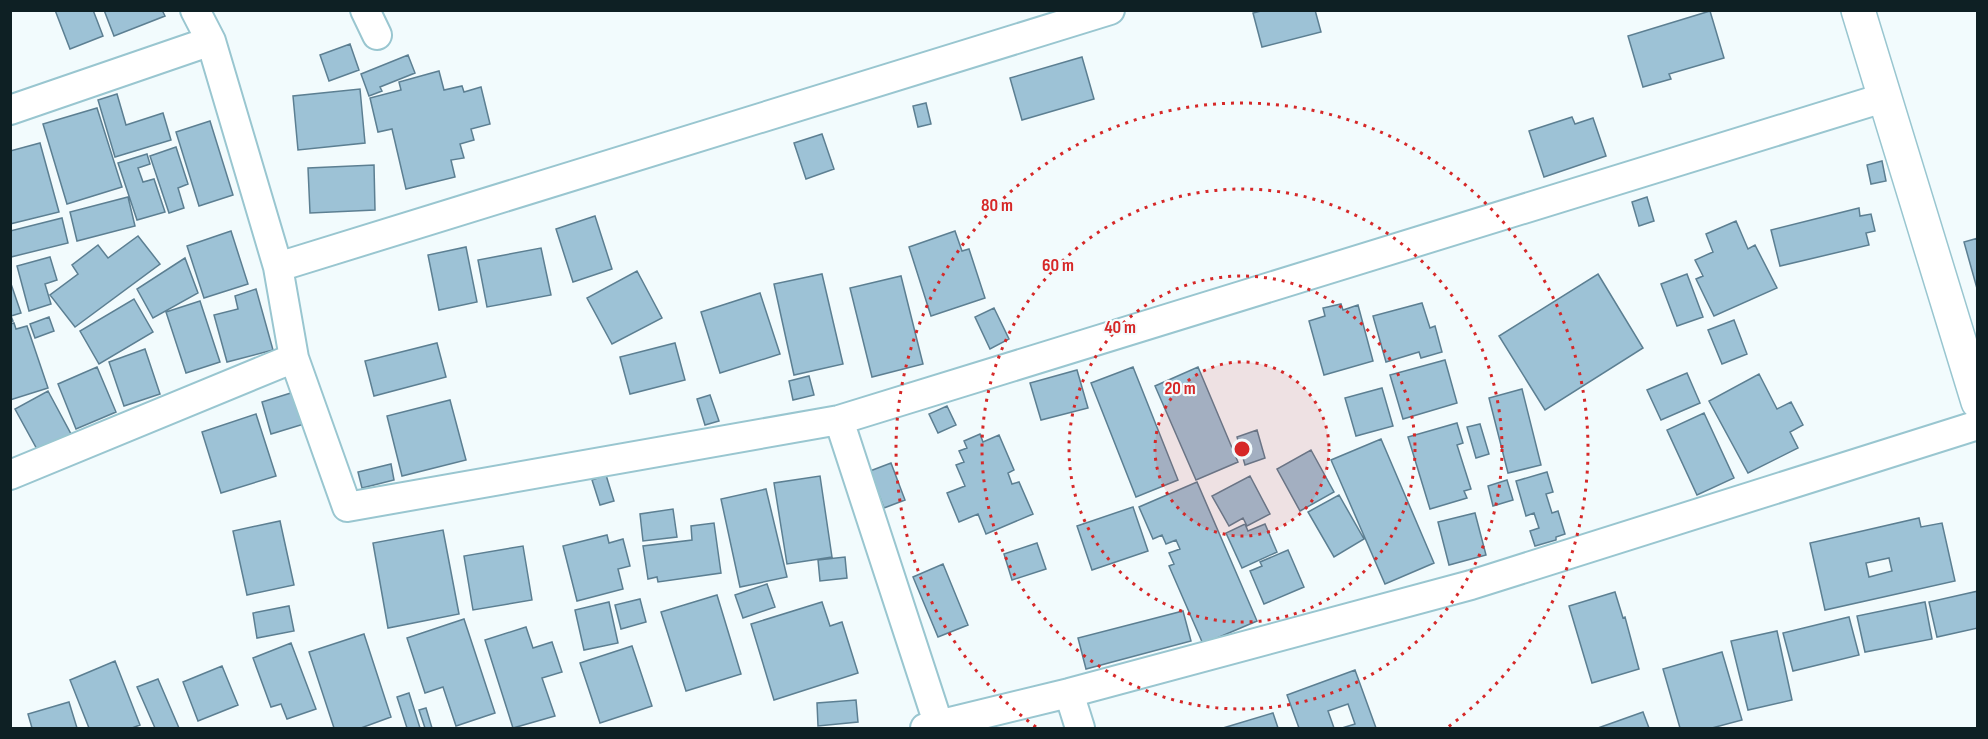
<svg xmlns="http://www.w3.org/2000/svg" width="1988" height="739" viewBox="0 0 1988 739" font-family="'Sofia Sans Condensed',sans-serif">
	<rect width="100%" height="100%" fill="#f2fbfd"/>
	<path fill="#9dc2d6" stroke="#5c7f92" stroke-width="1.5" fill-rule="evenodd" d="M55 10H93L103 36 70 49Z
		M104 10H162L165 16 114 36Z
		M1265 10H1315L1321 32 1262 47 1253 13Z
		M1710 11 1724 58 1669 74 1671 79 1643 87 1628 36Z
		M350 44 359 70 329 81 320 55Z
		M408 55 415 73 380 87 382 91 369 96 361 74Z
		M1082 57 1094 99 1022 120 1010 78Z
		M439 71 444 90 462 86 464 92 481 87 490 124 471 129 474 140 460 144 464 158 451 160 455 177 406 189 392 129 378 132 370 98 401 90 399 82Z
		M360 89 365 143 298 150 293 96Z
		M117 94 126 125 163 113 171 140 115 157 98 100Z
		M926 103 931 124 918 127 913 106Z
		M97 108 122 187 67 204 43 124Z
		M1572 117 1575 124 1593 118 1606 156 1544 177 1529 131Z
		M210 121 233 195 199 206 176 132Z
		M822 134 834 169 806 179 794 143Z
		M40 143 59 212 10 224V151Z
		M176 147 188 184 178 188 184 208 169 213 150 156Z
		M147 154 150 164 138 168 143 182 154 179 165 212 137 220 118 163Z
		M1882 161 1886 181 1871 184 1867 165Z
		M374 165 375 210 310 213 308 168Z
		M128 197 135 226 77 241 70 212Z
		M1647 197 1654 221 1639 226 1632 202Z
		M1859 208 1860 216 1871 214 1875 231 1866 233 1869 245 1780 266 1771 230Z
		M595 216 612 269 573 282 556 229Z
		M62 218 68 243 11 257 10 231Z
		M1736 221 1748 249 1755 245 1777 288 1714 316 1696 279 1703 276 1695 260 1713 252 1706 234Z
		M231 231 248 284 204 298 187 246Z
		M955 231 962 251 969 249 985 298 931 316 909 247Z
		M138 236 160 264 75 327 50 295 78 274 72 265 98 245 108 258Z
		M1978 238V292L1964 242Z
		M466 247 477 302 439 310 428 255Z
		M541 248 551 295 487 307 478 260Z
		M50 257 57 280 45 284 51 304 29 311 17 266Z
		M185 258 198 293 153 318 137 289Z
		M637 271 662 318 612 344 587 298Z
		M822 274 843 364 794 375 774 284Z
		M1598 274 1643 348 1545 410 1499 336Z
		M1687 274 1703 317 1677 326 1661 284Z
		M901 276 923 364 872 377 850 288Z
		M10 281 21 313 11 316 13 321 10 322Z
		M256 289 273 350 227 362 214 315 238 309 235 296Z
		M760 293 780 354 720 373 701 312Z
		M134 299 153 332 99 364 80 331Z
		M200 301 220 362 186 373 166 312Z
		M1422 303 1430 328 1435 326 1442 352 1421 358 1419 352 1386 362 1373 316Z
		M1341 304 1343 310 1358 305 1373 361 1324 375 1309 321 1325 316 1323 308Z
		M994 308 1009 339 990 349 975 317Z
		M49 317 54 331 35 338 30 324Z
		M1734 320 1747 354 1722 364 1708 330Z
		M14 323 16 329 27 326 48 388 10 400V324Z
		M437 343 446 377 374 396 365 361Z
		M675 343 685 380 630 394 620 357Z
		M145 349 160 394 124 406 109 362Z
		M1445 360 1457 403 1403 419 1390 375Z
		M97 367 116 412 76 429 58 384Z
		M1133 367 1178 480 1136 497 1091 383Z
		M1198 367 1238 462 1196 480 1155 386Z
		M1077 370 1088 408 1041 420 1030 383Z
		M1687 373 1700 403 1661 420 1647 390Z
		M1759 374 1777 409 1791 402 1803 425 1790 432 1798 448 1748 473 1709 401Z
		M809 376 814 395 793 400 789 381Z
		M1382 388 1393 426 1356 436 1345 398Z
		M1522 389 1541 465 1508 473 1489 398Z
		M48 391 71 434 38 451 15 409Z
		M294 392 304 424 271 434 262 402Z
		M710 395 719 421 705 425 697 399Z
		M450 400 466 460 402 476 387 416Z
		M947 406 956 425 938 433 929 414Z
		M1704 413 1734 478 1697 495 1667 430Z
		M256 414 276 476 221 493 202 432Z
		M1457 423 1463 443 1457 445 1471 489 1464 491 1467 498 1430 509 1408 437Z
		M1480 424 1489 454 1476 458 1467 427Z
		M1257 430 1265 458 1245 465 1237 437Z
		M980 434 983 442 999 435 1014 470 1008 473 1012 484 1019 482 1033 514 986 534 978 514 959 522 947 493 965 486 956 465 964 462 959 451 967 448 964 441Z
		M1381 439 1434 563 1385 584 1331 460Z
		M1311 450 1334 492 1300 511 1277 469Z
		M891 463 905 500 884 508 870 471Z
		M391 464 394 480 362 488 358 472Z
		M1547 472 1553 492 1546 494 1552 513 1558 511 1565 534 1556 537V540L1535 546 1530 531 1539 528 1534 513 1526 516 1516 481Z
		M606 475 614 501 600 505 592 480Z
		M820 476 832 557 787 564 774 483Z
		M1250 476 1270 514 1247 526 1243 518 1229 526 1212 496Z
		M1507 480 1513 500 1493 506 1488 486Z
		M1197 482 1257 621 1203 644 1169 566 1174 564 1169 553 1180 549 1176 540 1166 544 1162 535 1153 539 1139 507Z
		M766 489 787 577 740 587 721 499Z
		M1339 495 1364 539 1334 557 1308 512Z
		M1133 507 1148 551 1092 570 1077 526Z
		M673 509 677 537 643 541 640 514Z
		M1475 513 1486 555 1449 565 1438 522Z
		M1919 518 1921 527 1942 523 1955 581 1825 610 1810 543ZM1889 558 1892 571 1869 577 1866 563Z
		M280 521 294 585 247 595 233 531Z
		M714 523 721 573 658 582 657 577 648 579 643 546 692 540 691 526Z
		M1245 524 1248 531 1265 524 1277 552 1242 568 1226 533Z
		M443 530 459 614 388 628 373 543Z
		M607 535 609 543 623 539 630 566 618 569 623 589 577 601 563 546Z
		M1037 543 1046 569 1012 580 1004 554Z
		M523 546 532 600 473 610 464 556Z
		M1288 550 1304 587 1264 604 1250 571 1262 566 1260 562Z
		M845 557 847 578 820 581 818 560Z
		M943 564 968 625 938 637 913 577Z
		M767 584 775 607 743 618 735 595Z
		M1978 591V628L1937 637 1929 602Z
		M1615 592 1623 618 1625 617 1639 669 1592 683 1569 606Z
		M717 595 741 674 686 691 661 612Z
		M640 599 646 622 621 629 615 605Z
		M609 602 618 643 584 650 575 610Z
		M822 602 830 626 842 622 858 673 774 700 751 624Z
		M1925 602 1932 639 1865 652 1857 616Z
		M289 606 294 631 257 638 253 613Z
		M1183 611 1191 641 1086 669 1078 638Z
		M1849 617 1859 655 1793 671 1783 633Z
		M464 619 495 713 456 726 443 687 425 693 407 638Z
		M526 627 533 648 552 642 562 672 542 678 555 716 513 728 485 640Z
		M1777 631 1792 700 1748 710 1731 641Z
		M364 634 391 717 361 728H334L309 652Z
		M291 643 316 709 287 719 281 704 271 707 253 658Z
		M632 646 652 706 600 723 580 663Z
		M1722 652 1742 720 1712 728H1680L1663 669Z
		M115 661 140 725 132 728H89L70 680Z
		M222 666 238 705 198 721 183 682Z
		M1355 670 1376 728H1342L1355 724 1348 704 1328 711 1334 728H1299L1287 695Z
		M158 679 179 728H155L137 687Z
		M409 693 420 728H407L397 697Z
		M856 700 858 722 818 726 817 703Z
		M69 702 77 728H32L28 714Z
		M426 708 432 728H425L419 710Z
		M1643 712 1649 728H1598Z
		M1273 713 1278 728H1223Z"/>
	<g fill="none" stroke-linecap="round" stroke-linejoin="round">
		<defs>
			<path id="street" d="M195 10 211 41 278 267 294 358 347 507 839 420 1883 98
				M365 10 377 35
				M10 110 211 41
				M278 267 1110 10
				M839 420 939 726
				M10 475 294 358
				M1069 693 1080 728
				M925 728 1069 693 1471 585 1978 425"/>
			<path id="secondary" d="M1858 10 1978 402"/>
		</defs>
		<use href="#street" stroke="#99c6d0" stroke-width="32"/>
		<use href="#secondary" stroke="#99c6d0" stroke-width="36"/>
		<use href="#street" stroke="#fff" stroke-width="28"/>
		<use href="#secondary" stroke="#fff" stroke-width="33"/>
	</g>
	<circle cx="1242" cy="449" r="87" fill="#d62828" fill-opacity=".12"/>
	<g fill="none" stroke="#d62828" stroke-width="3" stroke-dasharray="3 6">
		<circle cx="1242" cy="449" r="87"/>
		<circle cx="1242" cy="449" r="173"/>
		<circle cx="1242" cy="449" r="260"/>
		<path d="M1036 727A346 346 0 1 1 1448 727"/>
	</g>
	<circle cx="1242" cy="449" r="9" fill="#d62828" stroke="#f2fbfd" stroke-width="3"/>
	<g font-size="18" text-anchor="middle" font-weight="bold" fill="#d62828" stroke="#f2fbfd" stroke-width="4.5" stroke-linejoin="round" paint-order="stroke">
		<text x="997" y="211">80 m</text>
		<text x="1058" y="271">60 m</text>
		<text x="1120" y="333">40 m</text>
		<text x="1180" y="394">20 m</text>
	</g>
	<rect width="1988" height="739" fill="none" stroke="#0e2024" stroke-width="24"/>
</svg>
